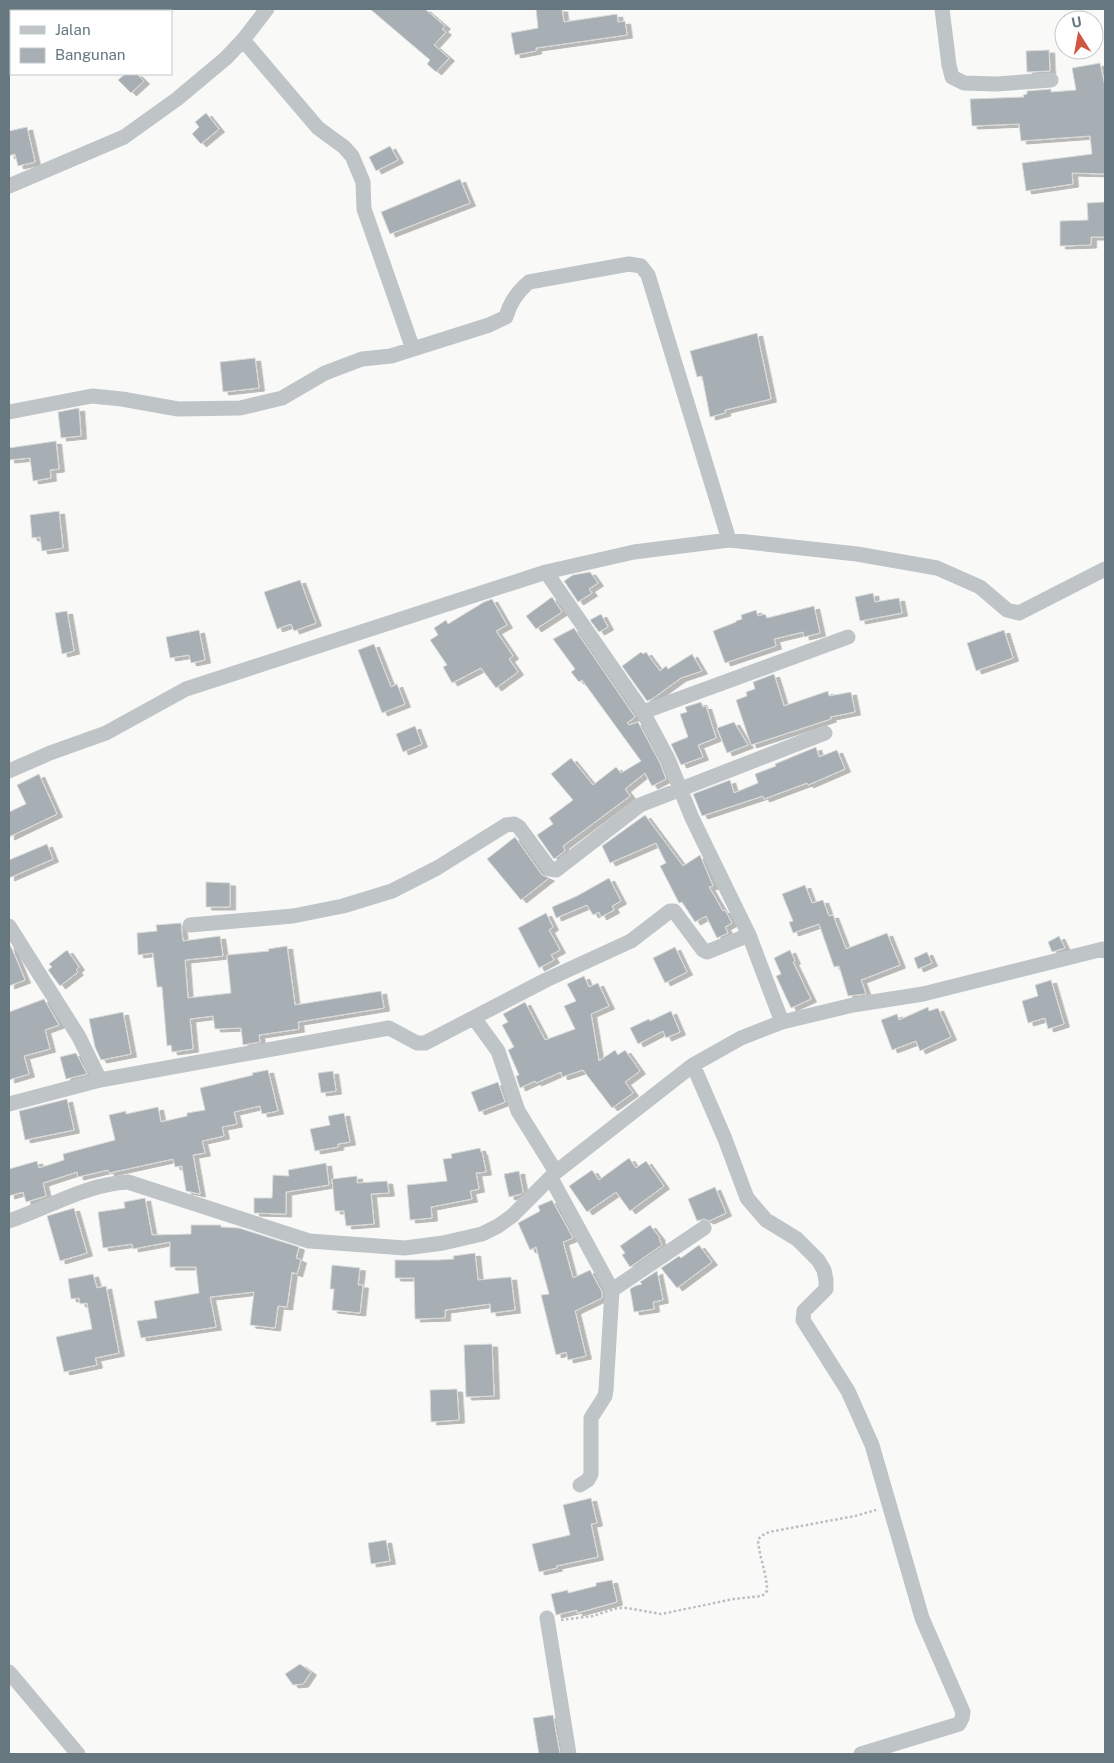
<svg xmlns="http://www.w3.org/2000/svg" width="1114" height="1763" viewBox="0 0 1114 1763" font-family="'Public Sans',sans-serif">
	<defs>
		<filter id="shadow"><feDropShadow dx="5.5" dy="3" stdDeviation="0" flood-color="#0004"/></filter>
	</defs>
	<rect width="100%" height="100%" fill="#f9f9f8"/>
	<path fill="#a7afb4" stroke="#dbdbda" filter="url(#shadow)" d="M370 9H425L445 26 442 29 446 32 434 45 449 58 436 72 427 64 430 60Z
		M536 9H562L564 22 617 14 618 22 625 21 627 35 536 48V51L515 55 511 33 538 28Z
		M1049 50 1050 71 1027 72 1026 51Z
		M1100 63 1105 86V174L1072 173 1073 184 1026 191 1022 163 1092 154 1090 136 1021 141 1019 124 972 126 970 99 1024 97 1023 95 1027 94V91L1051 89V92L1076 90 1072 68Z
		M125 74H137L144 81 131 93 118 80Z
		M206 113 219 129 201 144 192 134 199 127 195 122Z
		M27 127 35 162 18 166 15 154 9 156V131Z
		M390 146 398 160 376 171 369 157Z
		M460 179 470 203 390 234 381 212Z
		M1105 202V237H1091V245L1060 246V221L1088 220 1087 203Z
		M757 333 771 399 725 410V413L710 417 702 376 697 377 690 351Z
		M255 358 259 388 223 392 220 362Z
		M79 408 81 436 61 438 58 412Z
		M56 441 59 469 50 470 51 478 33 481 30 458 9 460V448Z
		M59 511 63 548 42 551 40 537 32 538 30 515Z
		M590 572 598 583 589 589 592 593 578 602 564 581 573 575Z
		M300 580 316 623 294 631 291 624 277 629 264 592Z
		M873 593 875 602 899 598 902 613 860 621 855 597Z
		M552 597 562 612 536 629 526 616Z
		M492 599 507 625 496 631 513 656 509 659 518 672 496 688 481 668 452 683 443 667 447 665 430 640 438 635 434 628 446 620 448 624 484 602Z
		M814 606 820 633 804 637 803 632 774 639 776 646 725 663 713 631 736 622V621L742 619 741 615 756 610 758 616 765 614 767 618Z
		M67 611 74 651 62 654 55 613Z
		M601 614 608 627 599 632 590 620Z
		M574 628 635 717 627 723 629 725 638 722 660 763 666 779 652 786 645 773 625 789 630 796 563 846 565 851 554 859 537 835 553 824 549 818 573 800 551 774 571 758 593 785 616 767 621 773 641 761 582 680 579 682 571 672 575 669 553 639Z
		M199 630 205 660 191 663 189 655 170 658 166 637Z
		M1004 630 1013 658 976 671 967 643Z
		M374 644 391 687 397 684 405 704 382 713 358 650Z
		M641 652 643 654 646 652 660 671 666 666 668 669 692 654 702 671 681 678 652 699 647 701 622 666Z
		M774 674 784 706 828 691 829 696 851 692 855 712 830 717 831 719 751 745 736 700 747 696 746 692 755 689 753 682Z
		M701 702 703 707 706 706 716 738 698 745 703 757 681 765 671 744 688 737 680 714 687 712 685 707Z
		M734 722 748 745 727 753 717 728Z
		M415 726 422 744 403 752 396 734Z
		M816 747 819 757 837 750 845 769 808 785 807 783 764 799 763 796 702 816 693 794 730 780 734 793 758 783 755 774 776 766 775 764Z
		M39 774 57 814 9 837V812L26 804 17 785Z
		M645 815 683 866 700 855 713 886 709 887 723 911 725 910 732 923 725 927 728 933 717 938 706 916 695 922 682 902 679 903 660 866 666 863 656 843 610 863 602 846Z
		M515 837 542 875 549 878 521 900 487 859Z
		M47 844 53 859 9 878V860Z
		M609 878 621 901 612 906 614 910 601 917 599 912 593 915 587 905 556 918 552 907 577 896Z
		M206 882 230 883V907H206Z
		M805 885 812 903 823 900 829 916 833 915 846 949 887 933 900 965 861 980 866 994 848 996 839 966 834 967 819 924 793 933 789 922 793 921 782 894Z
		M546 913 553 927 549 930 560 950 551 955 554 960 539 968 518 928Z
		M181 923 183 941 220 936 223 956 185 960 188 998 231 993 227 955 269 951 268 949 287 946 295 1005 381 991 384 1008 298 1022 299 1029 259 1035 260 1042 243 1045 241 1028 215 1029 213 1016 190 1019 193 1049 172 1052 171 1045 167 1046 162 987H157L153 953 138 955 137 933 157 931 156 925Z
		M1059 936 1065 948 1052 952 1048 942Z
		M9 943 13 951 25 980 9 986Z
		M675 947 687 972 665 983 653 958Z
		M67 950 79 967 76 970 78 972 60 986 48 970 52 967 49 964Z
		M790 950 795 961 793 962 811 999 791 1008 776 976 781 974 774 958Z
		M927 952 932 963 918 969 914 958Z
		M584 976 589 987 598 983 609 1006 591 1014 599 1061 615 1050 618 1055 625 1050 640 1071 625 1082 633 1093 612 1108 583 1070 562 1077 561 1072 536 1083 535 1081 520 1088 516 1076 519 1075 508 1050 514 1047 502 1025 508 1022 503 1014 525 1002 545 1040 575 1029 564 1006 576 1001 567 984Z
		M1051 980 1064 1024 1048 1029 1045 1018 1028 1023 1022 1001 1038 996 1035 985Z
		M44 999 59 1025 45 1030 50 1049 24 1056 29 1074 9 1080V1012Z
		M928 1007 929 1011 938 1008 951 1037 920 1051 916 1041 892 1050 881 1020 897 1014 899 1020Z
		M671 1011 680 1032 666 1038 663 1031 638 1044 630 1028 649 1019 650 1021Z
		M123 1012 131 1054 101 1060 95 1047 89 1019Z
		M76 1053 87 1074 66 1079 60 1057Z
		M268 1070 278 1111 262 1114 260 1106 234 1112 237 1124 222 1127 224 1136 202 1141 205 1153 193 1155 200 1194 186 1191 182 1166 175 1167 173 1159 109 1173 108 1170 78 1177 77 1172 43 1183 46 1196 26 1202 23 1192 9 1196V1169L37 1161 39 1168 64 1160 63 1154 115 1140 109 1115 126 1111V1114L158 1107 161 1122 187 1116V1113L205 1110 200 1088 253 1075 252 1073Z
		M333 1071 336 1091 321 1093 318 1073Z
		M498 1082 505 1102 479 1112 471 1092Z
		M67 1099 74 1130 25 1140 19 1111Z
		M344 1113 350 1142 338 1144V1147L315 1151 310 1129 330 1125 328 1116Z
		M480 1148 481 1152H482L486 1172 476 1173 479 1189 470 1191 472 1199 431 1207 432 1218 410 1220 407 1185 447 1181 443 1159 452 1158 451 1154Z
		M629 1158 636 1168 646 1161 664 1186 630 1211 616 1192 587 1212 569 1186 592 1170 599 1180Z
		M326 1163 329 1185 286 1192V1214L254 1213V1198H272L273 1175 289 1176 288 1170Z
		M519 1171 523 1192 521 1194 509 1197 504 1174Z
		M357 1176V1183L387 1181 389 1193 371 1194 374 1224 346 1226 344 1211H335L332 1179Z
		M715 1187 726 1213 709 1221 704 1219 697 1221 688 1199Z
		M145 1198 152 1235 191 1234V1225H221V1227L239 1228 299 1247 296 1258 301 1260 297 1274 292 1272 287 1307 278 1306 275 1328 250 1325 254 1292 210 1297 216 1327 141 1338 137 1321 157 1318 154 1301 199 1293 196 1267H170V1242L133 1249 132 1244 103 1248 98 1212 125 1208 124 1202Z
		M552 1200 573 1238 563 1242 572 1275 573 1278 590 1270 602 1292V1298L575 1311 586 1356 568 1360 566 1352 556 1355 541 1295 549 1294 536 1247 530 1250 518 1223 540 1211 538 1206Z
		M74 1208 87 1253 60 1261 47 1216Z
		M650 1225 660 1238 659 1239 662 1245 630 1267 622 1255 625 1253 620 1246Z
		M699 1245 712 1262 677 1288 661 1268 679 1256 681 1258Z
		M475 1253 478 1280 511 1277 515 1310 491 1313 490 1304 445 1310V1318L415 1319 414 1278H395V1260H438L454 1259 453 1256Z
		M332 1265 360 1268 358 1285H363L360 1313 332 1310 334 1289H330Z
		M657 1271 663 1300 653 1302 654 1309 634 1312 630 1289 635 1286 642 1284 640 1282Z
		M93 1274 97 1288 106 1286 119 1353 95 1358 97 1365 64 1372 56 1337 92 1329 87 1303 80 1304 79 1298 71 1299 68 1279Z
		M492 1344 494 1396 466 1397 464 1345Z
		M457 1389 459 1420 431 1422 430 1390Z
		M591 1498 597 1523 591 1524 598 1557 556 1566 557 1568 539 1572 532 1544 570 1535 563 1505Z
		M386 1540 390 1561 371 1564 368 1543Z
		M612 1580 617 1602 577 1613V1610L556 1615 551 1594 568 1590V1593L596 1586V1583Z
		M300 1664 311 1672 303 1684 293 1685 285 1674Z
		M553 1715 560 1754H539L533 1718Z"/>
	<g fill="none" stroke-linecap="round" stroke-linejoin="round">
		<path stroke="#babec0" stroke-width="2.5" stroke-dasharray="2.5 2.5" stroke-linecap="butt" d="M561 1620 593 1616 617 1608H627L661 1614 734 1599 762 1596 767 1591C767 1573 759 1557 758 1540L761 1536 769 1532 855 1516 876 1510"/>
		<path stroke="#bfc4c7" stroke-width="15" d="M942 9 949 65 952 77 964 83 996 84 1051 80
			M243 40 318 128 344 147 352 156 363 182 364 209 413 349
			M9 186 124 137 177 99 226 58 243 40 267 9
			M9 412 92 396 122 399 178 409 240 408 282 398 325 373 362 359 391 356 489 325 506 317C510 302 517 292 529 282L629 264 641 266 648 275 729 540
			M643 712 848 637
			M9 771 50 753 106 733 186 689 546 572 634 552 729 540 857 554 937 568 980 587 1007 610 1019 613 1105 569
			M190 925 293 916 343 906 392 891 437 868 506 825 514 824 519 827 550 869 556 870 640 805 825 733
			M9 926 79 1037 100 1080
			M474 1018 498 1051 518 1111 556 1172
			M782 1022 853 1005 923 994 1103 949 1105 951
			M693 1065 725 1139 747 1198 766 1220 797 1239 818 1260 824 1270 826 1280V1289L804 1311 803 1320 848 1391 872 1445 922 1618 963 1712 962 1718 959 1724 861 1754
			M9 1104 100 1080 389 1028 417 1043H425L546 980 631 941 670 911H674L703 950 707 952 749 935
			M551 1178 612 1290 606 1390 605 1396 591 1418V1474L588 1480 580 1485
			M9 1221C48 1208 86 1184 128 1182L309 1241 405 1248 443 1243 482 1234 498 1226 512 1216 556 1172 693 1065 741 1038 782 1022 749 935 692 818 668 759 643 712 546 572
			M612 1290 704 1228
			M547 1618 569 1754
			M9 1672 78 1754"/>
	</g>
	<rect width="1114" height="1763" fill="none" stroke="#67777f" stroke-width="20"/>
	<rect x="10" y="10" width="162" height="65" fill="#ffffff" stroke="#c2c9cc"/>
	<rect x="20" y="26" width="25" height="8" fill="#bfc4c7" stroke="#c2c9cc"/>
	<text x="55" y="35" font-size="15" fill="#67777f">Jalan</text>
	<rect x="20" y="48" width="25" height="15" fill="#a7afb4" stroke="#c2c9cc"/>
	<text x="55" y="60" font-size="15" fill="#67777f">Bangunan</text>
	<g transform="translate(1079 35) rotate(349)"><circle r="24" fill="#ffffff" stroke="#c2c9cc"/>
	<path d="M0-4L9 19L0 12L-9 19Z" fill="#d05641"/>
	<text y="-8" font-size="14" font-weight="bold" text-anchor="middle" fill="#67777f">U</text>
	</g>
</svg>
